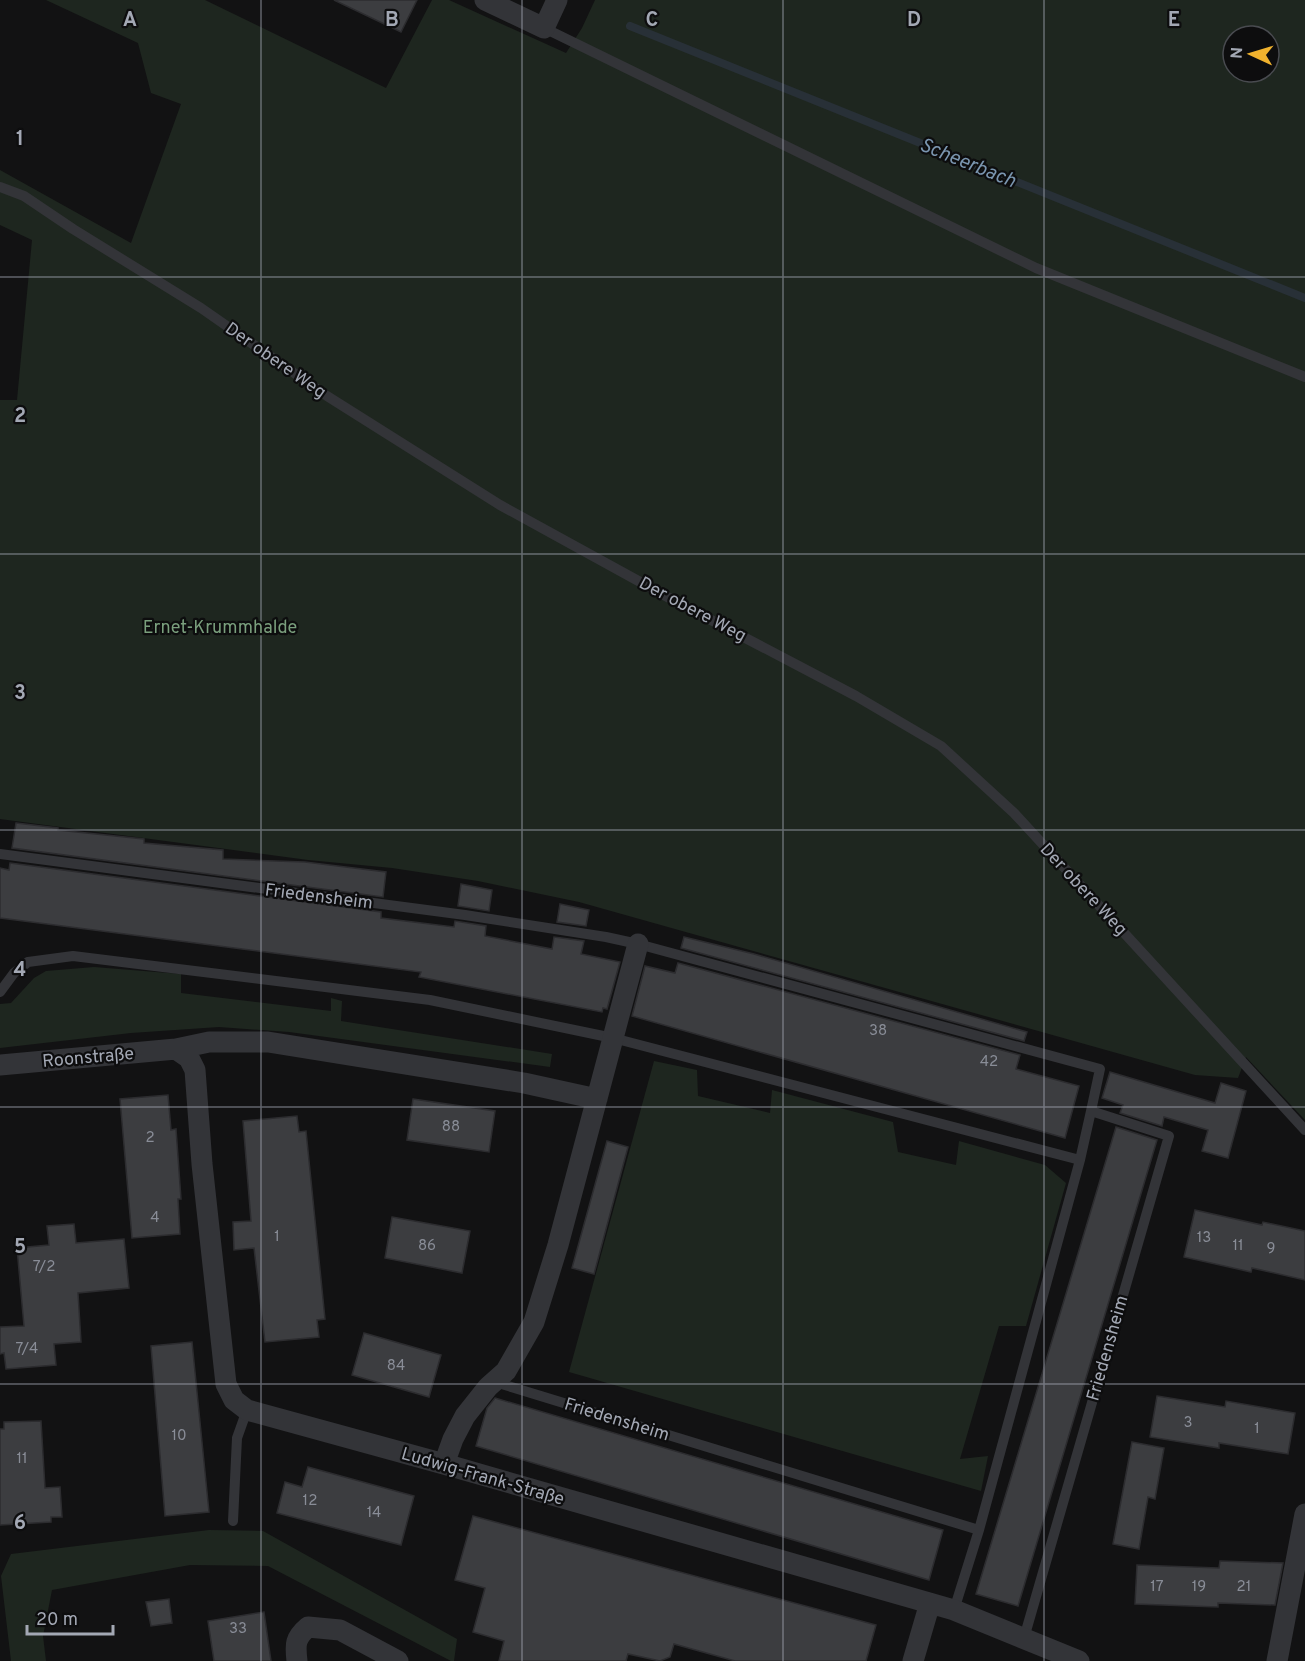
<svg xmlns="http://www.w3.org/2000/svg" width="1305" height="1661" viewBox="0 0 1305 1661" font-family="Overpass,sans-serif">
	<rect width="100%" height="100%" fill="#121213"/>
	<path fill="#1e261f" fill-rule="evenodd" d="M46 0H205L386 88 432 0H449L566 53 582 28 595 0H1305V1120L1246 1057 1238 1078 1195 1075 579 902 478 881 392 868 308 860 0 819V400H17L32 240 0 225V170L131 243 181 104 151 93 138 43ZM1233 36H1269V72H1233Z
		M94 967 181 974V993L331 1011V998L342 1001 341 1021 552 1054 550 1067 289 1032 219 1027 131 1033 0 1048V1004L11 1003 34 978 46 971Z
		M654 1061 697 1070 698 1096 770 1113 772 1090 893 1122 898 1152 956 1165 959 1141 1045 1165 1066 1183 1026 1326H999L960 1459 988 1456 981 1491 569 1372Z
		M209 1530 263 1531 457 1639 454 1661H451L268 1566 190 1565 52 1590 43 1636 46 1661H11L1 1576 11 1554Z"/>
	<g fill="none" stroke-linecap="round" stroke-linejoin="round">
		<path stroke="#283037" stroke-width="8" d="M630 26 1305 298"/>
	</g>
	<path fill="#3c3d40" stroke="#2c2c2f" stroke-width="1.5" d="M334 0H417L401 32Z
		M16 823 58 828V830L144 839V843L223 850V859L305 862 386 872 383 897 12 848Z
		M10 863 381 912V918L454 927 455 921 486 926 485 936 552 949 554 937 584 941 581 954 620 962 607 1009 603 1008 602 1012 419 977 421 972 0 918V868L9 870Z
		M461 884 492 890 489 911 458 906Z
		M560 904 589 910 586 926 557 922Z
		M684 937 754 954 1027 1032 1024 1041 681 948Z
		M678 963 1020 1055 1016 1069 1079 1086 1065 1138 632 1016 645 966 675 973Z
		M1110 1072 1215 1103 1221 1083 1246 1091 1228 1158 1202 1151 1208 1130 1164 1117 1162 1126 1120 1113 1123 1105 1102 1098Z
		M168 1095 171 1130 176 1129 181 1199H178L180 1234 132 1238 120 1099Z
		M413 1099 495 1111 489 1152 407 1140Z
		M297 1116 299 1132 306 1131 325 1319 317 1320 319 1337 265 1342 254 1248 234 1250 233 1222 251 1221 243 1121Z
		M1116 1127 1157 1140 1018 1606 976 1594Z
		M607 1141 628 1147 594 1274 572 1268Z
		M1195 1210 1262 1225 1263 1222 1305 1231V1280L1252 1268 1251 1272 1184 1257Z
		M392 1217 470 1231 462 1273 385 1258Z
		M74 1224 76 1243 124 1239 129 1288 78 1293 81 1342 54 1344 56 1365 6 1369 4 1353 0 1354V1327L24 1326 17 1248 49 1245 47 1226Z
		M364 1333 441 1355 429 1397 352 1375Z
		M192 1342 209 1512 165 1516 151 1346Z
		M1157 1396 1225 1407 1226 1401 1295 1413 1288 1454 1219 1443V1448L1150 1437Z
		M495 1398 943 1530 929 1580 476 1446 487 1408Z
		M41 1421 45 1488 60 1487 62 1517H51V1522L0 1525V1429H4V1422Z
		M1132 1442 1164 1448 1155 1499 1148 1497 1139 1549 1113 1544Z
		M308 1467 414 1496 401 1545 277 1513 285 1482 302 1487Z
		M473 1516 876 1625 866 1661H735L674 1644 670 1657 660 1661 628 1654 626 1661H499L504 1641 473 1632 485 1588 455 1580Z
		M1220 1561 1283 1563 1275 1605 1218 1603V1607L1135 1604 1137 1565 1219 1568Z
		M169 1599 172 1623 151 1626 146 1602Z
		M264 1612 271 1661H214L208 1621Z"/>
	<g fill="none" stroke-linecap="round" stroke-linejoin="round">
		<path stroke="#333438" stroke-width="10" d="M544 28 1036 268 1305 377
			M0 187 24 196 73 229 201 308 327 396 500 505 673 600 856 696 941 746 1014 813 1305 1130
			M0 854 465 915 606 937 638 944 1100 1069 1091 1111
			M0 992 14 973 28 962 73 956 430 1000 613 1038 1080 1160 979 1530 954 1610
			M495 1382 979 1530
			M233 1521 237 1438 247 1410
			M1024 1638 1169 1136 1091 1111 1080 1160"/>
		<path stroke="#333438" stroke-width="21" d="M485 0 544 28 557 0
			M176 1049 189 1058 195 1070 202 1164 226 1384 234 1400 247 1410 444 1464 954 1610 1079 1661
			M0 1065 176 1049 209 1042H268L524 1083 597 1099
			M444 1464 453 1439 465 1416 488 1387 506 1371 534 1322 558 1245 638 944
			M297 1661C295 1644 295 1638 308 1627L340 1630 398 1661
			M913 1661 930 1603
			M1277 1661 1305 1514"/>
	</g>
	<path fill="none" stroke="#a3a8b4" stroke-width="1.5" stroke-opacity="0.55" d="M261 0V1661M522 0V1661M783 0V1661M1044 0V1661M0 277H1305M0 554H1305M0 830H1305M0 1107H1305M0 1384H1305"/>
	<g text-anchor="middle" stroke-width="4.5" stroke-linejoin="round" paint-order="stroke">
		<g font-size="15" fill="#898d97">
			<text x="878" y="1035">38</text>
			<text x="989" y="1066">42</text>
			<text x="451" y="1131">88</text>
			<text x="150" y="1142">2</text>
			<text x="155" y="1222">4</text>
			<text x="277" y="1241">1</text>
			<text x="1204" y="1242">13</text>
			<text x="427" y="1250">86</text>
			<text x="1238" y="1250">11</text>
			<text x="1271" y="1253">9</text>
			<text x="44" y="1271">7/2</text>
			<text x="27" y="1353">7/4</text>
			<text x="396" y="1370">84</text>
			<text x="1188" y="1427">3</text>
			<text x="1257" y="1433">1</text>
			<text x="179" y="1440">10</text>
			<text x="22" y="1463">11</text>
			<text x="310" y="1505">12</text>
			<text x="374" y="1517">14</text>
			<text x="1157" y="1591">17</text>
			<text x="1199" y="1591">19</text>
			<text x="1244" y="1591">21</text>
			<text x="238" y="1633">33</text>
		</g>
		<g font-size="18" fill="#a3a8b4" stroke="#0d0d0e">
			<text transform="translate(276 360) rotate(35)" y="6">Der obere Weg</text>
			<text transform="translate(693 609) rotate(28)" y="6">Der obere Weg</text>
			<text transform="translate(1084 889) rotate(47)" y="6">Der obere Weg</text>
			<text transform="translate(319 896) rotate(7)" y="6">Friedensheim</text>
			<text transform="translate(88 1057) rotate(-5)" y="6">Roonstraße</text>
			<text transform="translate(1107 1348) rotate(-74)" y="6">Friedensheim</text>
			<text transform="translate(617 1419) rotate(17)" y="6">Friedensheim</text>
			<text transform="translate(483 1476) rotate(16)" y="6">Ludwig-Frank-Straße</text>
		</g>
		<g font-size="18" fill="#7a9f7d" stroke="#0d0d0e">
			<text x="220" y="633">Ernet-Krummhalde</text>
		</g>
		<g font-size="20" font-style="italic" fill="#7a95af" stroke="#0d0d0e">
			<text transform="translate(968 162) rotate(22)" y="7">Scheerbach</text>
		</g>
	</g>
	<g font-size="20" text-anchor="middle" font-weight="bold" fill="#a3a8b4" stroke="#0d0d0e" stroke-width="4.5" stroke-linejoin="round" paint-order="stroke">
		<text x="130" y="26">A</text>
		<text x="392" y="26">B</text>
		<text x="652" y="26">C</text>
		<text x="914" y="26">D</text>
		<text x="1174" y="26">E</text>
		<text x="20" y="145">1</text>
		<text x="20" y="422">2</text>
		<text x="20" y="699">3</text>
		<text x="20" y="976">4</text>
		<text x="20" y="1253">5</text>
		<text x="20" y="1529">6</text>
	</g>
	<g transform="translate(1251 54) rotate(274)"><circle r="28" fill="#0d0d0e" stroke="#494b50" stroke-width="1.5"/>
	<path d="M0-4.5L10 22L0 15L-10 22Z" fill="#f0b22e"/>
	<text y="-9" font-size="16" font-weight="bold" text-anchor="middle" fill="#a3a8b4">N</text>
	</g>
	<path d="M27 1625v9h86v-9" fill="none" stroke="#a3a8b4" stroke-width="3"/>
	<text x="36" y="1625" font-size="18" fill="#a3a8b4" stroke="#0d0d0e" stroke-width="4.5" paint-order="stroke">20 m</text>
</svg>
